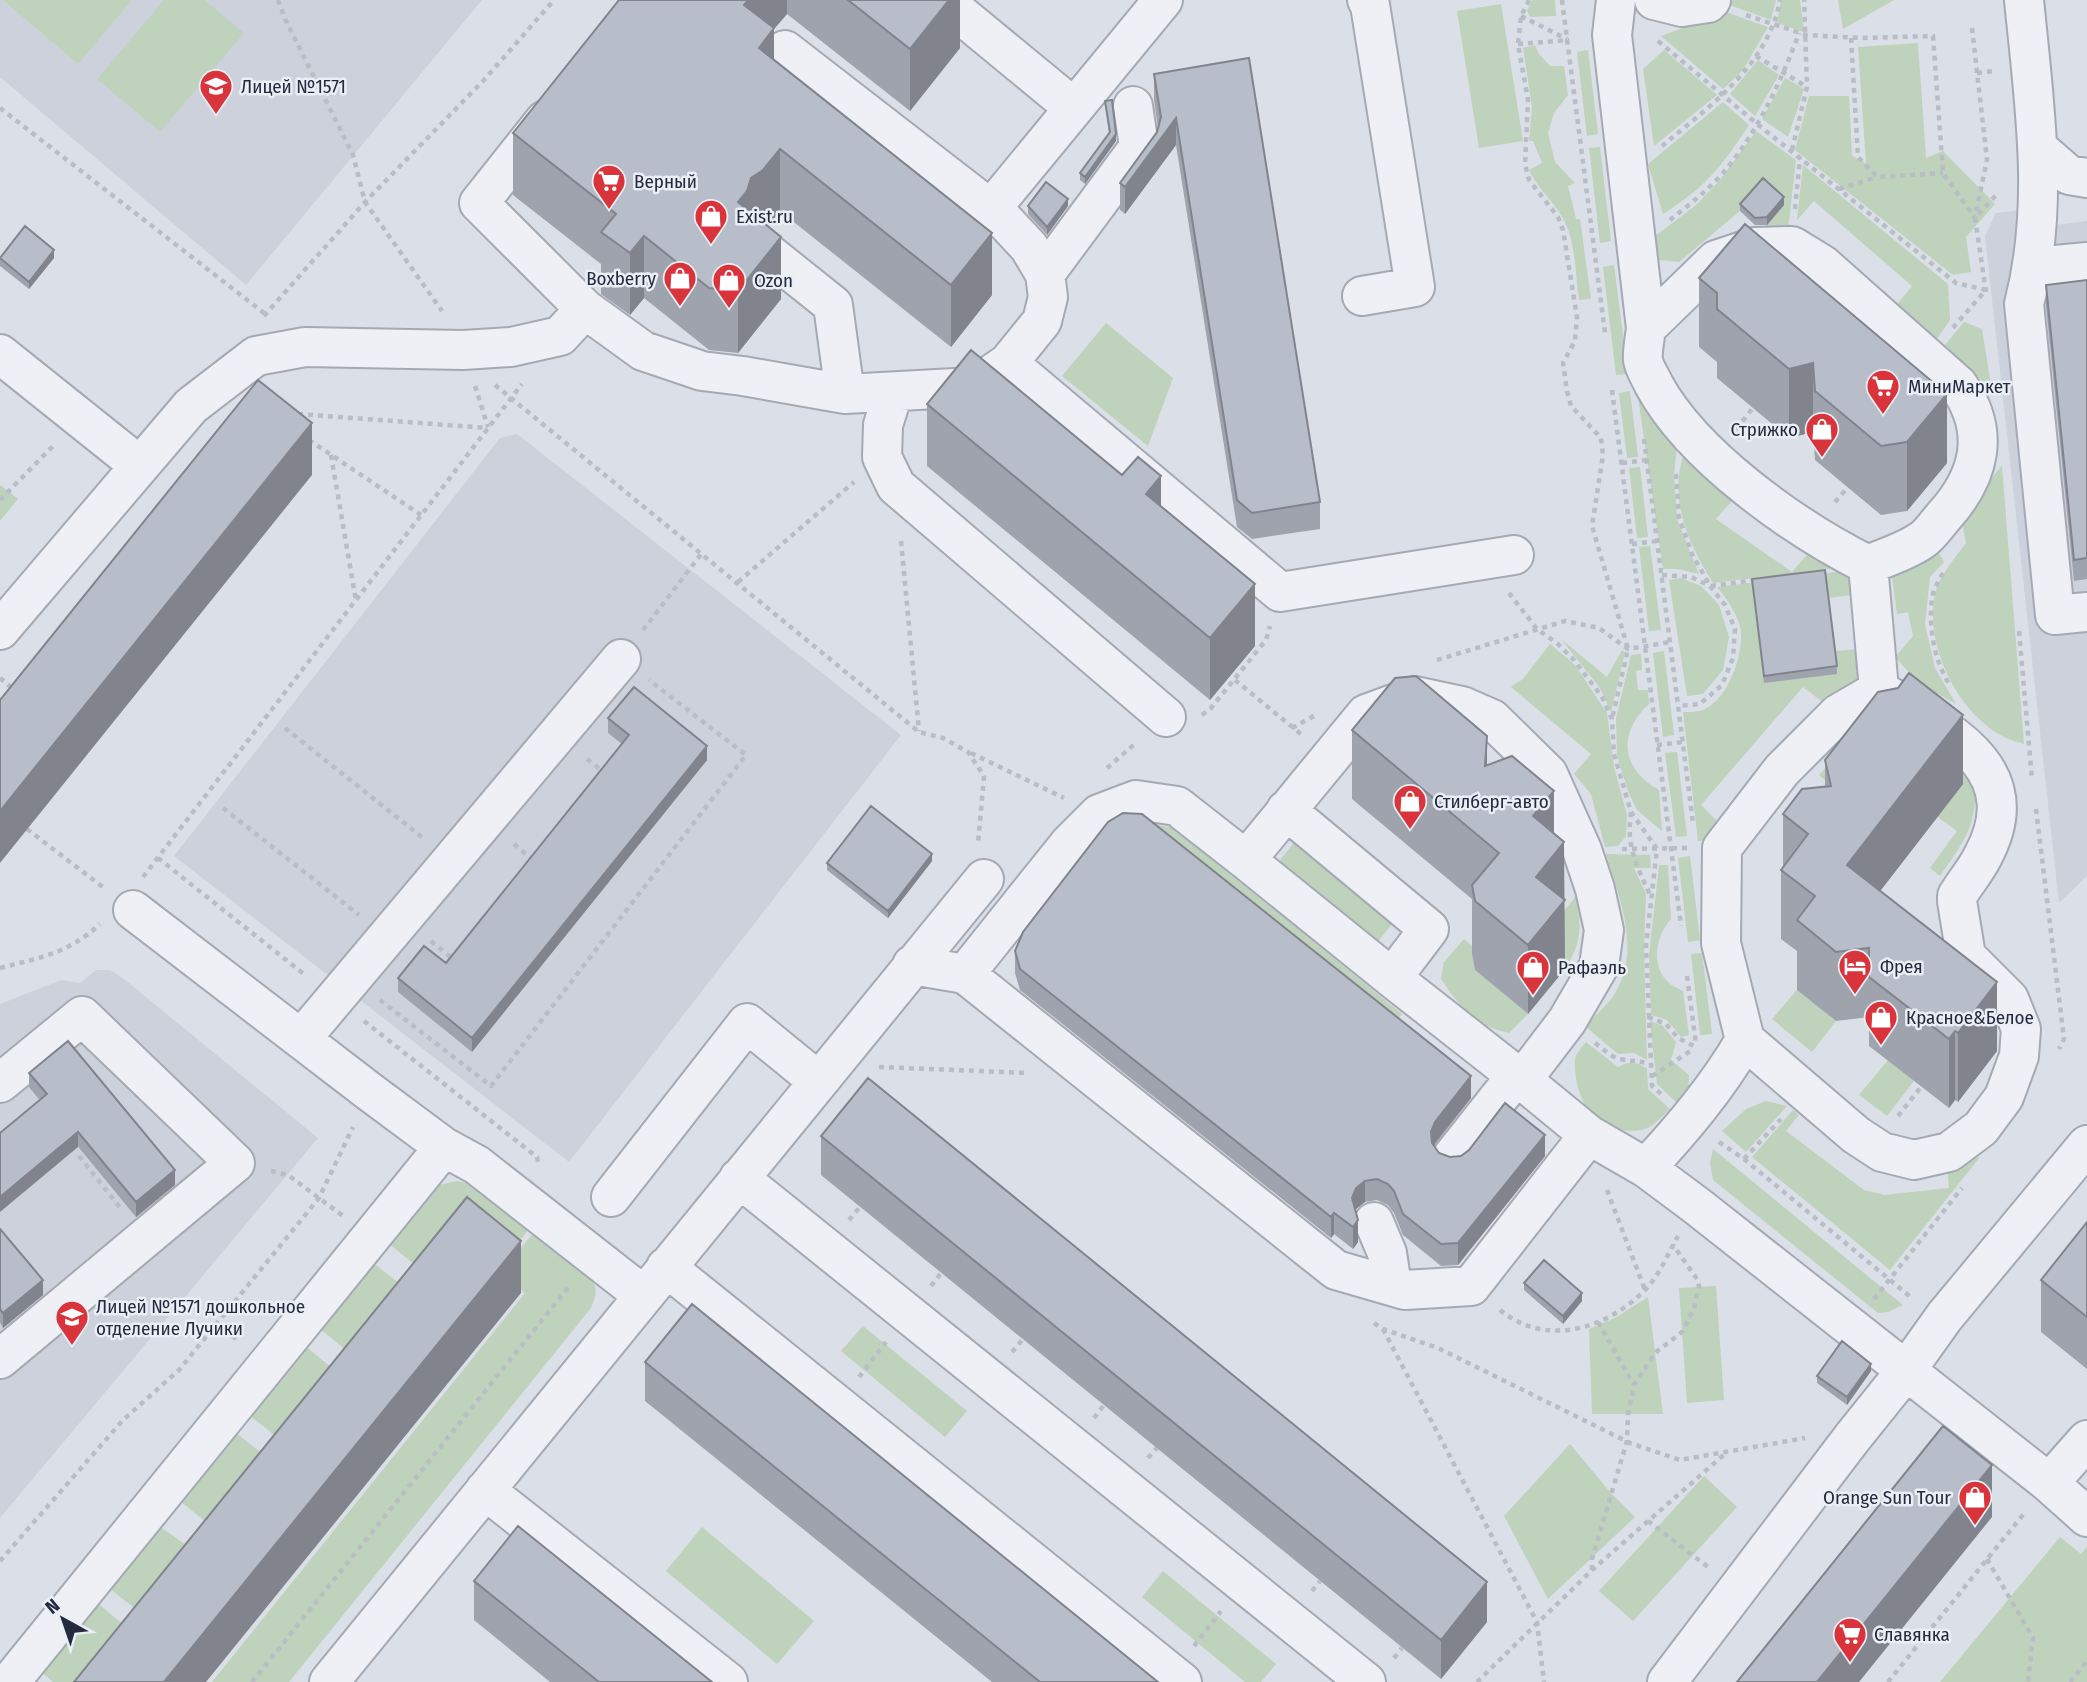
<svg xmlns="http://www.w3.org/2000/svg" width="2087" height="1682" viewBox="0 0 2087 1682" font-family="'Fira Sans Condensed',sans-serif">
	<rect width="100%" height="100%" fill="#dbdfe7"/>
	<path fill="#cdd1dc" d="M0 0H482L246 285 0 77Z
		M2028 209 2031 228 2087 221V876L2059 903 1985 236 1996 213Z
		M517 434 901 735 569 1162 174 856 500 438Z
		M96 970H110L124 979 318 1138 0 1518V1004L61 980 80 983Z"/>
	<path fill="#bfd2bb" d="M3 0H132L78 64Z
		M164 0H205L244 33 160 132 97 79Z
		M1532 0H1555L1556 16 1530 17 1527 11Z
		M1733 0H1776L1771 20 1727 4Z
		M1781 0H1800L1804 32 1777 23Z
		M1838 0H1894L1843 29Z
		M1501 4 1523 141 1479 148 1457 11Z
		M1717 9 1768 27 1743 70 1723 89 1661 36 1693 24Z
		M1918 43 1926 158 1943 151 1995 204 1966 237 1971 272 1953 275 1795 150 1809 96H1849L1852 156 1866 163 1858 47Z
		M1535 45 1539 54 1550 66H1564L1568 95 1554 113 1548 133 1555 162 1575 183 1568 186 1576 219H1580L1591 299 1579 300C1575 273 1576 238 1561 215 1551 199 1537 187 1529 170L1542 163 1533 141H1529L1532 107 1523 48Z
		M1588 50 1598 134 1587 136 1577 52Z
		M1664 50 1717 95 1654 146 1643 69Z
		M1758 60 1779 75 1755 116 1730 94Z
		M1785 78 1804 89 1788 137 1762 119Z
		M1723 102 1749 125C1722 166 1706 187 1663 214L1648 164Z
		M1756 131 1796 160 1788 230 1778 237 1765 227 1784 205 1763 186 1740 211 1679 262 1659 260 1654 237 1696 205 1720 180Z
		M1600 147 1611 241 1600 243 1589 148Z
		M1803 165 1948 284 1950 320 1936 340 1896 306 1912 286 1814 201 1797 220Z
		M1614 265 1628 374 1616 375 1603 267Z
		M1964 322 1982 329 1992 391 1945 345Z
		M1106 323 1173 378 1148 446 1062 376Z
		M1630 391 1638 457 1627 458 1619 393Z
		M1638 397 1677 445 1674 475 1677 519 1699 574 1678 569H1663Z
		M1686 450 1738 494 1716 519 1792 572 1811 550 1834 568 1713 583C1689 545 1666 495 1686 450Z
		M2002 466 2024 744C2018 742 2010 740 2004 737 1958 713 1927 650 1934 599 1936 580 1955 558 1966 543L1960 513Z
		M1640 467 1648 537 1637 538 1629 468Z
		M0 485 18 499 0 521Z
		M1650 546 1661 630 1649 631 1639 547Z
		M1938 551 1944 562 1930 577 1925 624 1935 668 1956 704 1919 683 1895 657 1913 636 1908 612 1897 614 1892 576Z
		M1851 570 1852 595 1828 598 1834 651 1860 649 1863 677 1829 707 1803 687 1701 805 1725 829 1722 839 1698 841 1683 712C1688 712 1695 712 1700 711 1727 703 1743 657 1741 631 1739 616 1727 599 1717 587Z
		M1681 578 1701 586 1719 605 1729 637 1723 670 1703 694 1687 696 1669 580Z
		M1561 639 1607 677 1622 650 1625 652 1611 712 1600 688Z
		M1550 644 1575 665 1607 713 1614 767 1627 815 1626 836 1618 846 1605 847 1591 794 1574 774 1591 754 1511 687 1523 679Z
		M1664 651 1674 735 1663 737 1653 653Z
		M1641 654 1642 670 1636 671 1638 690H1648L1649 704C1617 733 1621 769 1659 790L1662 831 1637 810 1628 791 1617 756 1616 718 1631 655Z
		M1902 721 1974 781C1980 821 1963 844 1940 876L1930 868 1957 831 1938 817 1848 800 1819 775 1849 742Z
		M1677 752 1687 836 1676 837 1665 753Z
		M1142 822 1174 828 1402 1014 1387 1031Z
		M1296 840 1368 895 1392 924 1376 944 1276 865Z
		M1606 854 1650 855 1651 868H1634L1646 894 1644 949 1647 1060 1634 1053 1618 1054 1585 1026C1594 1017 1604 1008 1612 998 1643 953 1620 900 1606 854Z
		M1690 856 1700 940 1688 942 1678 858Z
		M1659 865H1668L1671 919C1656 936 1650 964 1668 982 1671 986 1679 988 1683 991L1689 1035 1681 1037 1667 1020 1651 1015 1649 955Z
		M1576 896C1581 928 1583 940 1565 969L1536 946Z
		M1464 939 1476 949 1472 953 1475 970 1528 1014 1509 1033C1473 1025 1461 1008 1441 979L1444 962Z
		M1702 953 1712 1034 1700 1035 1691 954Z
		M1797 990 1836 1021 1812 1052 1772 1019Z
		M1650 1021 1663 1026 1676 1042 1671 1060 1689 1075V1092L1677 1103 1657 1084Z
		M1586 1042 1618 1067C1629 1061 1637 1061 1647 1069L1648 1089 1670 1109C1663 1115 1653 1127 1645 1129 1607 1138 1581 1113 1576 1078 1575 1071 1574 1062 1576 1056 1578 1051 1583 1046 1586 1042Z
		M1888 1060 1914 1081 1887 1116 1859 1095Z
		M1766 1101 1787 1106 1746 1152 1722 1131 1746 1109Z
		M1793 1110 1799 1115 1786 1131 1864 1190 1884 1195 1949 1188 1947 1166 1980 1157 1890 1270 1752 1157Z
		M1713 1149 1903 1305 1888 1312 1878 1313 1713 1180 1710 1163Z
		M457 1181 475 1185 530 1228 496 1270 436 1282 388 1243 425 1196 439 1185Z
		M534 1232C549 1243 591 1269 595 1287 597 1295 594 1300 591 1308L289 1682H212L525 1293 501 1273Z
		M372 1262 422 1301 367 1367 319 1328Z
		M1716 1286 1724 1400 1687 1403 1679 1288Z
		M1648 1297 1663 1414H1592L1589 1329 1615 1318Z
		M863 1326 967 1411 945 1437 841 1351Z
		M305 1346 353 1385 297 1453 249 1415Z
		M235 1432 284 1471 227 1539 180 1501Z
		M1570 1444 1610 1492 1635 1517 1548 1599 1504 1516Z
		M1704 1476 1737 1507 1633 1621 1599 1591Z
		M159 1526 209 1561 157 1626 109 1588Z
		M702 1527 814 1621 777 1664 666 1571Z
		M2060 1537 2081 1554 2087 1547V1682H1940Z
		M1163 1571 1276 1664 1261 1682H1245L1142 1597Z
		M97 1603 144 1641 111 1682H53L41 1672Z"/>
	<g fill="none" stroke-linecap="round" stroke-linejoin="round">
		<defs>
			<path id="minor" d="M943 0 1074 108
				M1616 0 1612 35 1646 328C1645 338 1642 351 1643 360 1644 368 1651 378 1654 385 1693 457 1796 529 1868 565
				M1654 0 1682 7 1708 3 1711 0
				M2024 0C2034 102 2050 204 2024 304L2055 615 2087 612
				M545 120 479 203 585 309 643 351 702 371 743 376 845 394 973 387 1008 363 1042 321 1048 297 1045 274 1029 247 1002 218 785 50
				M2039 149 2069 175 2087 178
				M991 209 1163 0
				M768 253 833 305 845 394
				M2034 267 2087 262
				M1045 274 1139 147 1133 106
				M1362 296 1415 287 1370 5 1367 0
				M1646 328 1716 260 1755 247 1792 246 1823 265 1958 385C1991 432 1980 476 1944 516 1937 524 1930 535 1922 540 1907 551 1886 557 1868 565
				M0 354 140 466
				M1008 363 1280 592 1514 555
				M893 393 883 425 882 457 896 486 1166 717
				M1868 565 1879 690
				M0 630 191 406 256 356 305 347 463 350 511 347 560 336 585 309
				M1879 690C1943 728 2031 766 1983 856 1976 870 1965 883 1957 896V901L1966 956 2009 999 2021 1029 2019 1056 2004 1097 1981 1128 1949 1152 1914 1160 1882 1152 1856 1135 1745 1040 1721 943 1722 848 1782 770 1838 714Z
				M1286 810 1429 929 1392 978 1522 1080 1567 1021 1599 966 1604 930 1595 889 1582 850 1548 774 1492 719 1462 706 1415 696 1366 714 1246 860 1392 978
				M133 910 370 1092 444 1147 477 1165 643 1295
				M912 965 965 974 1336 1270 1405 1290 1471 1286 1589 1135
				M965 974 1069 844 1099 814 1136 800 1177 806 1246 860
				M301 1039 621 659
				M1522 1080 1589 1135 1646 1168 1697 1206 2049 1483 2087 1517
				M0 1083 82 1016 235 1163 0 1359
				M1452 1157 1516 1076
				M1646 1168C1683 1128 1717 1088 1745 1040
				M739 1178 1366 1682
				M611 1197 747 1023 818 1081
				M1374 1222 1387 1253 1392 1286
				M666 1267 1182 1682
				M2049 1483 2087 1440
				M485 1490 728 1682
				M10 1682 444 1147
				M329 1682 984 879
				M1667 1682 1852 1438 1905 1372 1945 1316 2087 1145"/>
		</defs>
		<use href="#minor" stroke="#a4a9b4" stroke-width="42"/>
		<path stroke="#b9bdc5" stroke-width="4.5" stroke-dasharray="5 5" stroke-linecap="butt" d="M278 0 285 19 353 155 365 202 442 311
			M1529 0 1521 16 1518 44 1528 100 1525 164 1529 180 1558 217 1563 230 1577 317 1575 341 1563 363 1567 391 1571 406 1601 438 1603 455 1592 526 1628 649 1612 719
			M1562 0 1605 333
			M1746 15 1806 35 1860 38 1933 36 1943 173 1975 218
			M1521 16 1567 39
			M1972 28 1987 160 1975 217
			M1851 38 1858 157 1877 177 1943 173
			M1658 41 1756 123 1956 283 1986 290 1951 330
			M1518 44 1569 40
			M1756 56 1807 87
			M1977 73 1994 71
			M0 108 264 313
			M1662 146C1709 107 1769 64 1780 0
			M1792 150 1807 87 1804 0
			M1839 189 1877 177
			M1795 209 1800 158
			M1670 220C1682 210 1696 200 1707 189 1748 153 1781 83 1799 33
			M1986 292 1975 218 1999 192
			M264 316 365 202 484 80 554 0
			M495 385 919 732 943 738 968 752 984 776 978 844
			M475 386 488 427
			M1612 390 1681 926
			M298 414 488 428
			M1736 429 1753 408
			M1644 439 1693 823
			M309 440 421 515
			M331 455 356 601
			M1622 463 1647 460
			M1676 474 1679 517 1692 554 1710 586 1756 580
			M0 500 55 444
			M1835 502 1848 487
			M901 541 919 731
			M1632 544 1657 541
			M1943 573C1939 580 1933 590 1932 599 1928 627 1935 664 1951 687
			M1662 575 1691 577 1710 586 1725 605 1735 629 1733 658 1722 685 1700 704 1678 706
			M738 582 854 482
			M1509 593 1537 629 1558 644 1574 660 1602 697 1612 719 1614 754 1631 812 1657 849 1646 946 1652 1086 1661 1094
			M643 630 702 553
			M2019 631 2032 779
			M1437 660 1565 621 1599 628 1628 649 1670 642
			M0 678 13 689
			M1235 680 1302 735
			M1202 715 1211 708 1266 640 1270 626
			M285 728 423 838
			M1292 728 1314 716
			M1657 745 1683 742
			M971 753 1064 798
			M587 759 605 773
			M1107 768 1137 742
			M223 808 359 915
			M2036 809 2064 1039 2059 1049
			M1631 812C1626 848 1636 863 1650 895
			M27 829 104 888
			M514 844 534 861
			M1622 849 1687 848
			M158 858 305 975
			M143 877 522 384
			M431 941 454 960
			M0 968C42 957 67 954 100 924
			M1687 976 1696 1044
			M380 1000 491 1086 746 755 649 680
			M1648 1017 1666 1024 1678 1038 1696 1047
			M364 1021 537 1157 539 1166
			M1595 1043C1602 1048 1611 1057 1620 1059 1633 1062 1637 1059 1650 1065
			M879 1067 1028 1073
			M1652 1076 1692 1050
			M1898 1116 1921 1087
			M1719 1142 1744 1159 1913 1299
			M79 1156 122 1210
			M1744 1159 1781 1119
			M271 1171 288 1175 343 1216
			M1607 1190 1645 1290
			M849 1220 860 1207
			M931 1286 941 1273
			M1874 1299 1962 1188
			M1500 1310C1545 1347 1604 1330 1643 1292 1658 1278 1668 1254 1678 1236
			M1598 1322 1634 1385
			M1374 1323 1383 1329 1438 1348 1630 1443 1680 1460 1805 1438
			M216 1324 240 1342
			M1383 1329 1537 1622 1544 1682
			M1012 1352 1023 1339
			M859 1377 886 1342
			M1094 1418 1104 1405
			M1148 1458 1157 1448
			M1648 1521 1708 1567
			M1987 1559 2033 1638 2028 1682
			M0 1561 123 1420 179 1370 319 1198 353 1127
			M1592 1570V1559L1627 1441 1628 1414 1634 1385 1655 1353 1682 1332 1694 1308 1699 1286 1697 1279 1673 1245
			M1312 1591 1320 1581
			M1194 1646 1221 1611
			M1394 1658 1402 1648
			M252 1682 571 1284
			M1477 1682 1592 1570 1726 1453
			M1888 1682 2026 1511
			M2070 1682 2087 1661"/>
		<use href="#minor" stroke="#eef0f5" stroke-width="38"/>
	</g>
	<path fill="#9ea3ae" d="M619 0H960V48L910 111 787 14 774 29V60L992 295 951 347 780 211 768 226 781 299 738 353 709 350 644 298 630 315 601 294V264L513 195V133Z
		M1249 58 1320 502V529L1252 539 1237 527 1176 145 1125 214 1120 210V183L1157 132 1158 128 1154 100V74Z
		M1105 101 1116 141 1085 184 1080 180V173L1109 134Z
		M1740 204 1784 205 1767 225H1755L1740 211Z
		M1028 206H1068L1047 235 1028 214Z
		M0 257 54 258 29 289 0 266Z
		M1699 278 1947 463 1907 511 1881 515 1815 460 1813 432 1789 438 1717 378V362L1699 347Z
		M2087 280V579L2074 581 2046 306V285Z
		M927 404 1161 507 1255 646 1210 700 927 466Z
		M1752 579 1837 666V674L1764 683Z
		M608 718 707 760 472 1052 398 992V978L446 963 622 744 608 733Z
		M1352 730 1487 766 1554 833 1564 899 1565 969 1528 1014 1475 970 1472 954V899L1352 799Z
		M1825 760 1963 784 1880 891 1997 1051 1958 1102 1955 1100 1949 1108 1869 1046V1017L1836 1021 1797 990V951L1781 939V870L1783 867V814L1825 787Z
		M932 861 888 918 827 870V863Z
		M1015 951 1471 1098 1434 1146 1439 1153 1450 1157 1545 1156 1458 1265 1441 1266 1403 1235 1394 1213 1388 1205 1377 1200 1365 1202 1356 1209 1358 1242 1353 1249 1334 1234 1331 1238 1020 990 1015 973Z
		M29 1073 175 1185 136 1217 29 1087Z
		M821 1136 1487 1622 1441 1679 821 1175Z
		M2087 1222V1369L2041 1332V1280Z
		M0 1229 43 1295 3 1328 0 1323Z
		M1524 1283 1582 1301 1563 1324 1524 1290Z
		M645 1362 1158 1682H992L645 1401Z
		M1871 1371 1847 1405 1817 1383V1376Z
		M474 1581 712 1682H550L474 1620Z"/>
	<path fill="#81848d" d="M748 0H787V14L774 29V90L744 5Z
		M949 0H960V48L910 111V49Z
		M1176 118V145L1125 214V187Z
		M1116 134V141L1085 184V177Z
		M780 149V211L763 232 738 202 751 178Z
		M1784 197V205L1767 225V217Z
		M1068 199V206L1047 235V227Z
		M992 233V295L951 347V285Z
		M644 236V298L630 315V253Z
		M781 237V299L738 353V291Z
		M54 250V258L29 289V282Z
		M1813 363V432L1789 438V369Z
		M1947 394V463L1907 511V442Z
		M312 423V475L0 863V811Z
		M1161 476V538L1146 494Z
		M1255 584V646L1210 700V638Z
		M1963 715V784L1847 934V865Z
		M1487 736V805L1485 766Z
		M707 746V760L472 1052V1038Z
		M1554 791V854L1564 842 1565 969 1528 1014V945L1533 816Z
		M932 854V861L888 918V911Z
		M1997 982V1051L1958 1102V1033Z
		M1955 1031V1100L1949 1108V1039Z
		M1471 1076V1098L1435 1143 1431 1153V1132L1435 1122Z
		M78 1132V1147L0 1212V1197Z
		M1545 1135V1156L1458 1265V1243Z
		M175 1170V1185L136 1217V1202Z
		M1365 1181V1202L1356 1209 1352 1220V1198L1356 1188Z
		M1334 1213V1234L1331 1238V1217Z
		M1358 1220V1242L1353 1249V1227Z
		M521 1241V1293L206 1682H164Z
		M43 1280V1295L3 1328V1313Z
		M1582 1293V1301L1563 1324V1316Z
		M1871 1364V1371L1847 1405V1397Z
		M1992 1465V1517L1859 1682H1817Z
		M1487 1582V1622L1441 1679V1640Z"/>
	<path fill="#b8bdca" stroke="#81848d" stroke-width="2" d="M619 0H748L744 5 774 28 759 48 992 233 951 285 780 149 763 170 751 178 747 191 738 202 781 237 738 291 709 288 644 236 630 253 601 232 616 214 513 133Z
		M848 0H949L910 49Z
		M1249 58 1320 502 1252 513 1237 500 1176 118 1125 187 1120 183 1157 132 1161 117 1154 74Z
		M1112 100 1116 134 1085 177 1080 173 1110 132 1105 101Z
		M1763 178 1784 197 1767 217 1755 218 1740 204Z
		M1046 182 1068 199 1047 227 1028 206Z
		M1745 224 1947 394 1907 442 1881 446 1815 391 1813 363 1789 369 1717 309V293L1699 278Z
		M25 226 54 250 29 282 0 258Z
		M2087 280V558L2074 560 2046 285Z
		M971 350 1122 475 1138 457 1161 476 1146 494 1255 584 1210 638 927 404Z
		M258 380 312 423 0 811V700Z
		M1825 570 1837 666 1764 676 1752 579Z
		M1909 673 1963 715 1847 865 1997 982 1958 1033 1955 1031 1949 1039 1869 977V948L1836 952 1797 920 1815 896 1781 870 1808 834 1783 814 1802 789 1831 786 1825 760 1878 692 1898 688Z
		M1416 676 1487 736 1485 766 1512 756 1554 791 1533 816 1564 842 1536 877 1565 900 1528 945 1475 901 1472 885 1499 853 1352 730 1395 678Z
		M634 687 707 746 472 1038 398 978 424 946 446 963 629 735 608 718Z
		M871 806 932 854 888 911 827 863Z
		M1123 813 1142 814 1471 1076 1435 1122 1431 1132 1432 1143 1439 1153 1450 1157 1461 1156 1469 1150 1505 1103 1545 1135 1458 1243 1441 1244 1403 1214 1394 1191 1388 1184 1377 1179 1365 1181 1356 1188 1352 1198 1358 1220 1353 1227 1334 1213 1331 1217 1020 969 1015 951 1023 932 1108 822Z
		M68 1041 175 1170 136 1202 78 1132 0 1197V1133L47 1094 29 1073Z
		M868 1078 1487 1582 1441 1640 821 1136Z
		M467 1197 521 1241 164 1682H74Z
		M2087 1222V1317L2041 1280Z
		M0 1229 43 1280 3 1313 0 1309Z
		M1544 1260 1582 1293 1563 1316 1524 1283Z
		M692 1304 1158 1682H1040L645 1362Z
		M1842 1341 1871 1364 1847 1397 1817 1376Z
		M1943 1426 1992 1465 1817 1682H1737Z
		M518 1526 712 1682H599L474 1581Z"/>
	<defs>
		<symbol id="school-pin" viewBox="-11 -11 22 30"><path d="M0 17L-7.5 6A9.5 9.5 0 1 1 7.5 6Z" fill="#d9333c" stroke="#eaeef5"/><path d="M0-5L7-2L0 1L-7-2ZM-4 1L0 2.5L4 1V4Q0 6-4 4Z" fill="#fff"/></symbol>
		<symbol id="supermarket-pin" viewBox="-11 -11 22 30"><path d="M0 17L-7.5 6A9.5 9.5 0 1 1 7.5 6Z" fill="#d9333c" stroke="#eaeef5"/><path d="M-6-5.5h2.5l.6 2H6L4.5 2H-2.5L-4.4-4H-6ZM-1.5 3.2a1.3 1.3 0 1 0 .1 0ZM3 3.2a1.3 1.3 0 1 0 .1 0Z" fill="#fff"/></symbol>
		<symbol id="shop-pin" viewBox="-11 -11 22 30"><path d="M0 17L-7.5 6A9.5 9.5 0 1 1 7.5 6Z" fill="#d9333c" stroke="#eaeef5"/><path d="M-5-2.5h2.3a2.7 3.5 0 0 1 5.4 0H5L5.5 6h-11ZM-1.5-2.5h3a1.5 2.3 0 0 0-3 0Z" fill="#fff"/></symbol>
		<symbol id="hotel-pin" viewBox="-11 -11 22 30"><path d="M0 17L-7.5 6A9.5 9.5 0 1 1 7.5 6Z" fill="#d9333c" stroke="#eaeef5"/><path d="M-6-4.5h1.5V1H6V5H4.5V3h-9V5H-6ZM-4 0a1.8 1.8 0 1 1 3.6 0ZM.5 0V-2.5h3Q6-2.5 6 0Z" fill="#fff"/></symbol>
	</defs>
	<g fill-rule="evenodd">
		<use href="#school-pin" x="197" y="67" width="38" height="52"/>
		<use href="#supermarket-pin" x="590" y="162" width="38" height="52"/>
		<use href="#shop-pin" x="692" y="197" width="38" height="52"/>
		<use href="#shop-pin" x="661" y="259" width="38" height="52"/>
		<use href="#shop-pin" x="710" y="261" width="38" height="52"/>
		<use href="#supermarket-pin" x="1864" y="367" width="38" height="52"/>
		<use href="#shop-pin" x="1803" y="410" width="38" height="52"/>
		<use href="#shop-pin" x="1391" y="782" width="38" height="52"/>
		<use href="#hotel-pin" x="1836" y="947" width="38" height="52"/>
		<use href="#shop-pin" x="1514" y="948" width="38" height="52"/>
		<use href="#shop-pin" x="1862" y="998" width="38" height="52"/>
		<use href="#school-pin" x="53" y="1298" width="38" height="52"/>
		<use href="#shop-pin" x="1956" y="1478" width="38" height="52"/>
		<use href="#supermarket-pin" x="1831" y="1615" width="38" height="52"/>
	</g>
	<g text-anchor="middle" stroke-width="5" stroke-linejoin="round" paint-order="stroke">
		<g font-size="19" fill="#242b3e" stroke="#eaeef5" text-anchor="start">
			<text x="241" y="93">Лицей №1571</text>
			<text x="634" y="188">Верный</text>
			<text x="736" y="223">Exist.ru</text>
			<text x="656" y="285" text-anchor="end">Boxberry</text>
			<text x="754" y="287">Ozon</text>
			<text x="1908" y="393">МиниМаркет</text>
			<text x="1798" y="436" text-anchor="end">Стрижко</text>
			<text x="1434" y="808">Стилберг-авто</text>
			<text x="1880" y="973">Фрея</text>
			<text x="1558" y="974">Рафаэль</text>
			<text x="1906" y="1024">Красное&amp;Белое</text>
			<text x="96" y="1313">Лицей №1571 дошкольное<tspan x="96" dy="22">отделение Лучики</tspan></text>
			<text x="1951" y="1504" text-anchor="end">Orange Sun Tour</text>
			<text x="1874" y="1641">Славянка</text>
		</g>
	</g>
	<g transform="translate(63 1619) rotate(320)" stroke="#eaeef5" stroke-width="5" paint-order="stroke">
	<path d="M0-5L12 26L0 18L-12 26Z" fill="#242b3e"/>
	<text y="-10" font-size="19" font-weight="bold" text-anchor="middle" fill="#242b3e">N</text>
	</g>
</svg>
